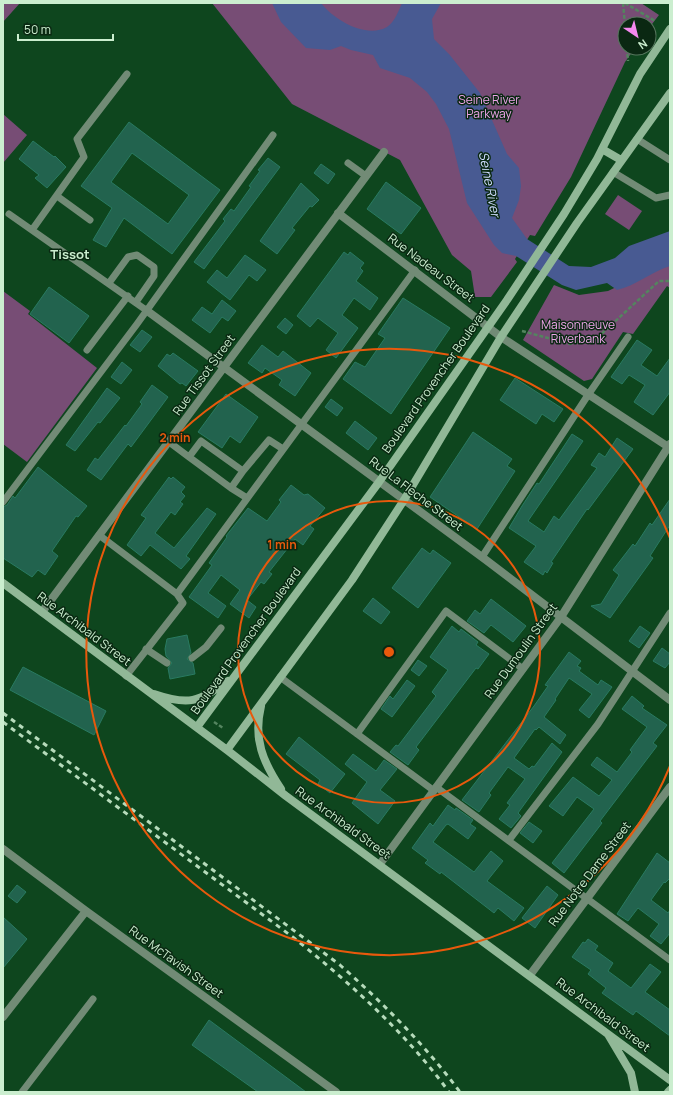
<svg xmlns="http://www.w3.org/2000/svg" width="673" height="1095" viewBox="0 0 673 1095" font-family="Manrope,sans-serif">
	<rect width="100%" height="100%" fill="#0e461e"/>
	<path fill="#774d75" d="M3 3H20L3 22Z
		M212 3H641L659 15 649 28V24H625V48H635L625 62 571 177 535 236 530 235 515 259 517 262 491 297H475L471 271 452 255 400 160 292 104Z
		M3 114 27 135 3 163Z
		M618 195 642 211 629 230 605 214Z
		M670 261V288L667 286 633 334 623 332 592 379 584 381 523 340 554 285 579 295 608 291Z
		M3 291 30 311 28 314 97 368 27 462 3 444Z"/>
	<path fill="#485a92" d="M272 3H321C334 20 366 39 387 27 394 23 399 10 402 3H441L432 19 434 39 449 54 480 93 507 154 519 168 521 186 519 200 512 218 527 239 569 266 591 267 615 258 629 246 670 231V266C651 272 635 286 617 290L607 283 576 290 562 285 516 256 502 253 494 245 467 203 449 129 436 104 427 92 410 78 380 68 373 55 351 50 341 46 330 50 306 48 281 22Z"/>
	<path fill="#22634e" stroke="#297a61" fill-rule="evenodd" d="M129 122 220 190 172 254 124 218 106 247 93 240 112 208 81 186ZM132 153 189 195 168 224 111 182Z
		M33 141 54 157 55 156 66 167 47 188 35 178 39 175 19 159Z
		M268 158 280 167 204 269 194 262 225 221 223 219 231 209 234 211 251 187 249 186 260 171 258 170Z
		M321 164 335 174 328 184 314 173Z
		M386 182 421 208 401 234 367 209Z
		M301 183 319 200 312 207 310 206 292 228 295 230 277 254 260 241Z
		M344 252 348 255 350 252 364 263 360 268 363 271 356 281 378 298 370 310 354 298 342 315 358 328 336 358 326 350 338 333 318 318 310 327 297 316Z
		M245 255 266 270 257 281 249 275 230 300 207 282 217 270 227 278Z
		M49 287 89 316 69 343 30 314Z
		M403 298 450 328 391 414 343 379 355 362 365 367 385 338 378 334Z
		M222 300 236 311 228 321 222 317 210 333 192 320 202 307 212 314Z
		M285 318 293 325 286 334 277 327Z
		M142 330 152 337 140 352 130 345Z
		M637 340 652 350 641 365 657 376 670 358V392L653 415 634 402 645 385 629 375 622 384 611 377Z
		M262 345 278 357 283 351 311 373 295 396 279 385 282 380 265 368 262 373 248 363Z
		M173 353 198 371 186 386 182 383 180 384 158 366 167 354 170 356Z
		M122 362 132 370 121 384 111 377Z
		M515 378 563 409 554 422 542 414 536 424 500 400Z
		M152 385 168 397 131 447 128 444 101 480 87 470 95 458 98 460 125 425 126 426 142 404 140 402Z
		M107 388 120 398 100 423 98 422 75 451 66 445Z
		M226 394 258 417 240 443 230 436 222 448 198 432Z
		M331 399 343 408 337 416 325 407Z
		M355 421 377 438 368 450 346 433Z
		M473 432 512 459 507 466 515 471 477 529 430 497Z
		M572 434 583 441 528 521 544 532 554 516 559 520 597 468 591 465 599 453 605 457 617 438 633 449 588 510 587 509 551 562 553 563 547 573 545 571 543 575 524 562 536 546 509 528 522 506 537 483 539 484Z
		M38 467 87 506 78 517 76 516 52 551 58 556 45 575 38 570 32 577 3 558V507L7 505 13 496 15 498Z
		M169 477 171 479 173 477 185 487 181 492 185 496 180 502 183 504 175 515 171 512 155 533 174 548 207 508 216 514 186 556 190 559 181 569 150 545 141 556 127 545 146 518 141 515Z
		M291 485 304 495 308 494 325 508 310 526 314 529 303 545 295 539 269 572 272 574 264 584 261 582 247 600 256 607 249 618 230 604 240 590 221 575 208 593 226 606 218 618 189 597 212 565 209 563 227 537 226 536 248 508 267 521 281 502 279 500Z
		M670 499V525L650 556 653 558 610 618 591 606 601 604 619 575 613 570 633 544 635 546 650 523 652 525Z
		M422 548 430 554 433 550 451 563 418 608 392 588Z
		M373 598 390 612 381 624 363 611Z
		M491 599 526 626 513 642 491 625 484 633 467 621 475 610 480 614Z
		M452 626 459 632 461 629 478 642 476 645 489 654 478 669 476 668 416 747 419 750 408 765 390 752 396 745 398 746 436 696 432 692 448 670 430 657Z
		M640 626 650 633 639 648 629 641Z
		M187 635 191 653 187 659 193 663 195 674 170 679 168 668 172 663 166 656 165 649 167 639Z
		M662 648 670 654V662L665 668 653 661Z
		M569 652 581 661 577 666 581 668 579 671 598 685 601 680 612 687 589 718 579 710 592 694 569 678 555 699 556 700 544 717 566 735 560 744 539 727 536 730 535 729 514 758 529 769 532 766 534 767 552 743 562 752 518 813 521 816 511 828 499 819 510 805 507 803 525 779 508 767 489 793 491 795 479 812 462 800 534 706 548 686 545 685Z
		M418 660 427 666 419 676 411 670Z
		M23 667 106 711 94 735 10 690Z
		M407 680 415 686 392 717 381 709 390 696 393 699Z
		M632 696 644 706 642 708 667 725 653 743 657 746 600 821 602 823 564 873 552 863 594 809 577 797 563 816 549 806 573 777 599 796 612 780 591 765 597 757 617 772 632 752 630 750 647 727 622 709Z
		M299 737 345 774 330 793 318 784 320 780 286 754Z
		M353 754 376 771 384 760 397 769 380 790 395 801 378 824 352 803 367 782 345 764Z
		M448 805 455 810 456 808 473 820 470 824 476 828 468 839 448 824 446 825 433 842 474 872 491 851 503 861 487 881 524 908 514 921 498 908 494 913 441 872 440 874 425 863 428 860 412 848 430 823 433 826Z
		M529 822 542 831 533 843 520 833Z
		M657 853 670 863V878L665 883 664 882 651 900 668 913 670 910V933L661 944 650 936 659 924 638 908 628 921 617 914Z
		M17 885 26 892 17 903 8 896Z
		M547 886 558 895 535 928 522 918Z
		M3 917 27 939 3 968Z
		M588 939 598 946 595 950 613 963 608 971 631 988 650 964 661 972 645 992 670 1010V1036L636 1011 633 1015 602 993 606 988 588 974 591 970 572 957 583 942 585 943Z
		M209 1020 306 1092H258L192 1045Z"/>
	<g fill="none" stroke-linecap="round" stroke-linejoin="round">
		<path stroke="#54845f" stroke-width="2.5" stroke-dasharray="4 2" stroke-linecap="butt" d="M623 3 625 25
			M625 3 655 21
			M627 48 628 61
			M522 331 570 344 597 338 659 281H670
			M214 722 223 728"/>
		<path stroke="#728b76" stroke-width="7" d="M637 139 670 160
			M348 163 366 176
			M613 172 656 198 670 195
			M57 196 90 220
			M9 214 146 310
			M32 230 84 157 77 139 127 74
			M109 283 128 257 137 255 154 267V276L136 302
			M87 350 128 296
			M169 442 189 457 201 441 243 471 269 440 283 449
			M189 457 231 488
			M243 471 231 488 247 498
			M3 502 137 324 273 135
			M99 535 177 594 183 603 126 676
			M482 557 588 395 628 337
			M177 594 415 270
			M146 649 167 663
			M192 658 206 647 221 628
			M280 677 433 790
			M357 734 446 611 523 669
			M436 787 670 960
			M509 840 598 724 670 613
			M22 1092 93 999"/>
		<path stroke="#728b76" stroke-width="8" d="M338 213 501 337 670 448
			M146 310 486 560 670 700
			M42 612 384 152
			M3 849 86 911 336 1092
			M380 864 561 617 670 444
			M530 975 670 787
			M3 1017 86 911"/>
		<path stroke="#91b897" stroke-width="8" d="M602 149 621 160
			M3 583 227 750 286 796 670 1080
			M154 694C189 706 198 702 228 681
			M261 706C253 739 263 762 281 789
			M197 727 379 482 507 300 564 214 597 159 640 74 670 29
			M227 750 352 580 404 500 501 337 577 223 670 93
			M609 1036 631 1073 635 1092
			M668 1092 670 1090"/>
		<path stroke="#b6dbbb" stroke-width="3" stroke-dasharray="5 5" stroke-linecap="butt" d="M3 713 340 965C384 1004 425 1045 460 1092
			M3 722 294 938C351 984 406 1033 449 1092"/>
	</g>
	<g fill="none" stroke="#e8590c" stroke-width="2">
		<circle cx="389" cy="652" r="151"/>
		<path d="M670 766A303 303 0 1 1 670 538"/>
	</g>
	<g text-anchor="middle" stroke-width="3" stroke-linejoin="round" paint-order="stroke">
		<g font-size="12" fill="#eda4e8" stroke="#0a2812">
			<text x="489" y="104">Seine River<tspan x="489" dy="14">Parkway</tspan></text>
			<text x="578" y="329">Maisonneuve<tspan x="578" dy="14">Riverbank</tspan></text>
		</g>
		<g font-size="12" fill="#cbeecf" stroke="#0a2812">
			<text transform="translate(431 268) rotate(37)" y="4">Rue Nadeau Street</text>
			<text transform="translate(204 375) rotate(-54)" y="4">Rue Tissot Street</text>
			<text transform="translate(436 379) rotate(-55)" y="4">Boulevard Provencher Boulevard</text>
			<text transform="translate(416 494) rotate(37)" y="4">Rue La Fleche Street</text>
			<text transform="translate(84 629) rotate(37)" y="4">Rue Archibald Street</text>
			<text transform="translate(246 641) rotate(-54)" y="4">Boulevard Provencher Boulevard</text>
			<text transform="translate(521 651) rotate(-54)" y="4">Rue Dumoulin Street</text>
			<text transform="translate(343 823) rotate(36)" y="4">Rue Archibald Street</text>
			<text transform="translate(590 874) rotate(-53)" y="4">Rue Notre Dame Street</text>
			<text transform="translate(176 962) rotate(36)" y="4">Rue McTavish Street</text>
			<text transform="translate(603 1015) rotate(37)" y="4">Rue Archibald Street</text>
		</g>
		<g font-size="13" font-style="italic" fill="#d0ddff" stroke="#0a2812">
			<text transform="translate(490 184) rotate(79)" y="5">Seine River</text>
		</g>
		<g font-size="13" font-weight="bold" fill="#cbeecf" stroke="#0a2812">
			<text x="70" y="259">Tissot</text>
		</g>
	</g>
	<circle cx="389" cy="652" r="6" fill="#e8590c" stroke="#0a2812" stroke-width="2"/>
	<g font-size="12" text-anchor="middle" font-weight="bold" fill="#e8590c" stroke="#0a2812" stroke-width="3" stroke-linejoin="round" paint-order="stroke">
		<text x="175" y="442">2 min</text>
		<text x="282" y="549">1 min</text>
	</g>
	<rect width="673" height="1095" fill="none" stroke="#cbeecf" stroke-width="8"/>
	<g transform="translate(637 36) rotate(145)"><circle r="19" fill="#0a2812" stroke="#57775e"/>
	<path d="M0-3L7 15L0 10L-7 15Z" fill="#f589ef"/>
	<text y="-6" font-size="11" font-weight="bold" text-anchor="middle" fill="#cbeecf">N</text>
	</g>
	<path d="M18 34v6h95v-6" fill="none" stroke="#cbeecf" stroke-width="2"/>
	<text x="24" y="34" font-size="12" fill="#cbeecf" stroke="#0a2812" stroke-width="3" paint-order="stroke">50 m</text>
</svg>
